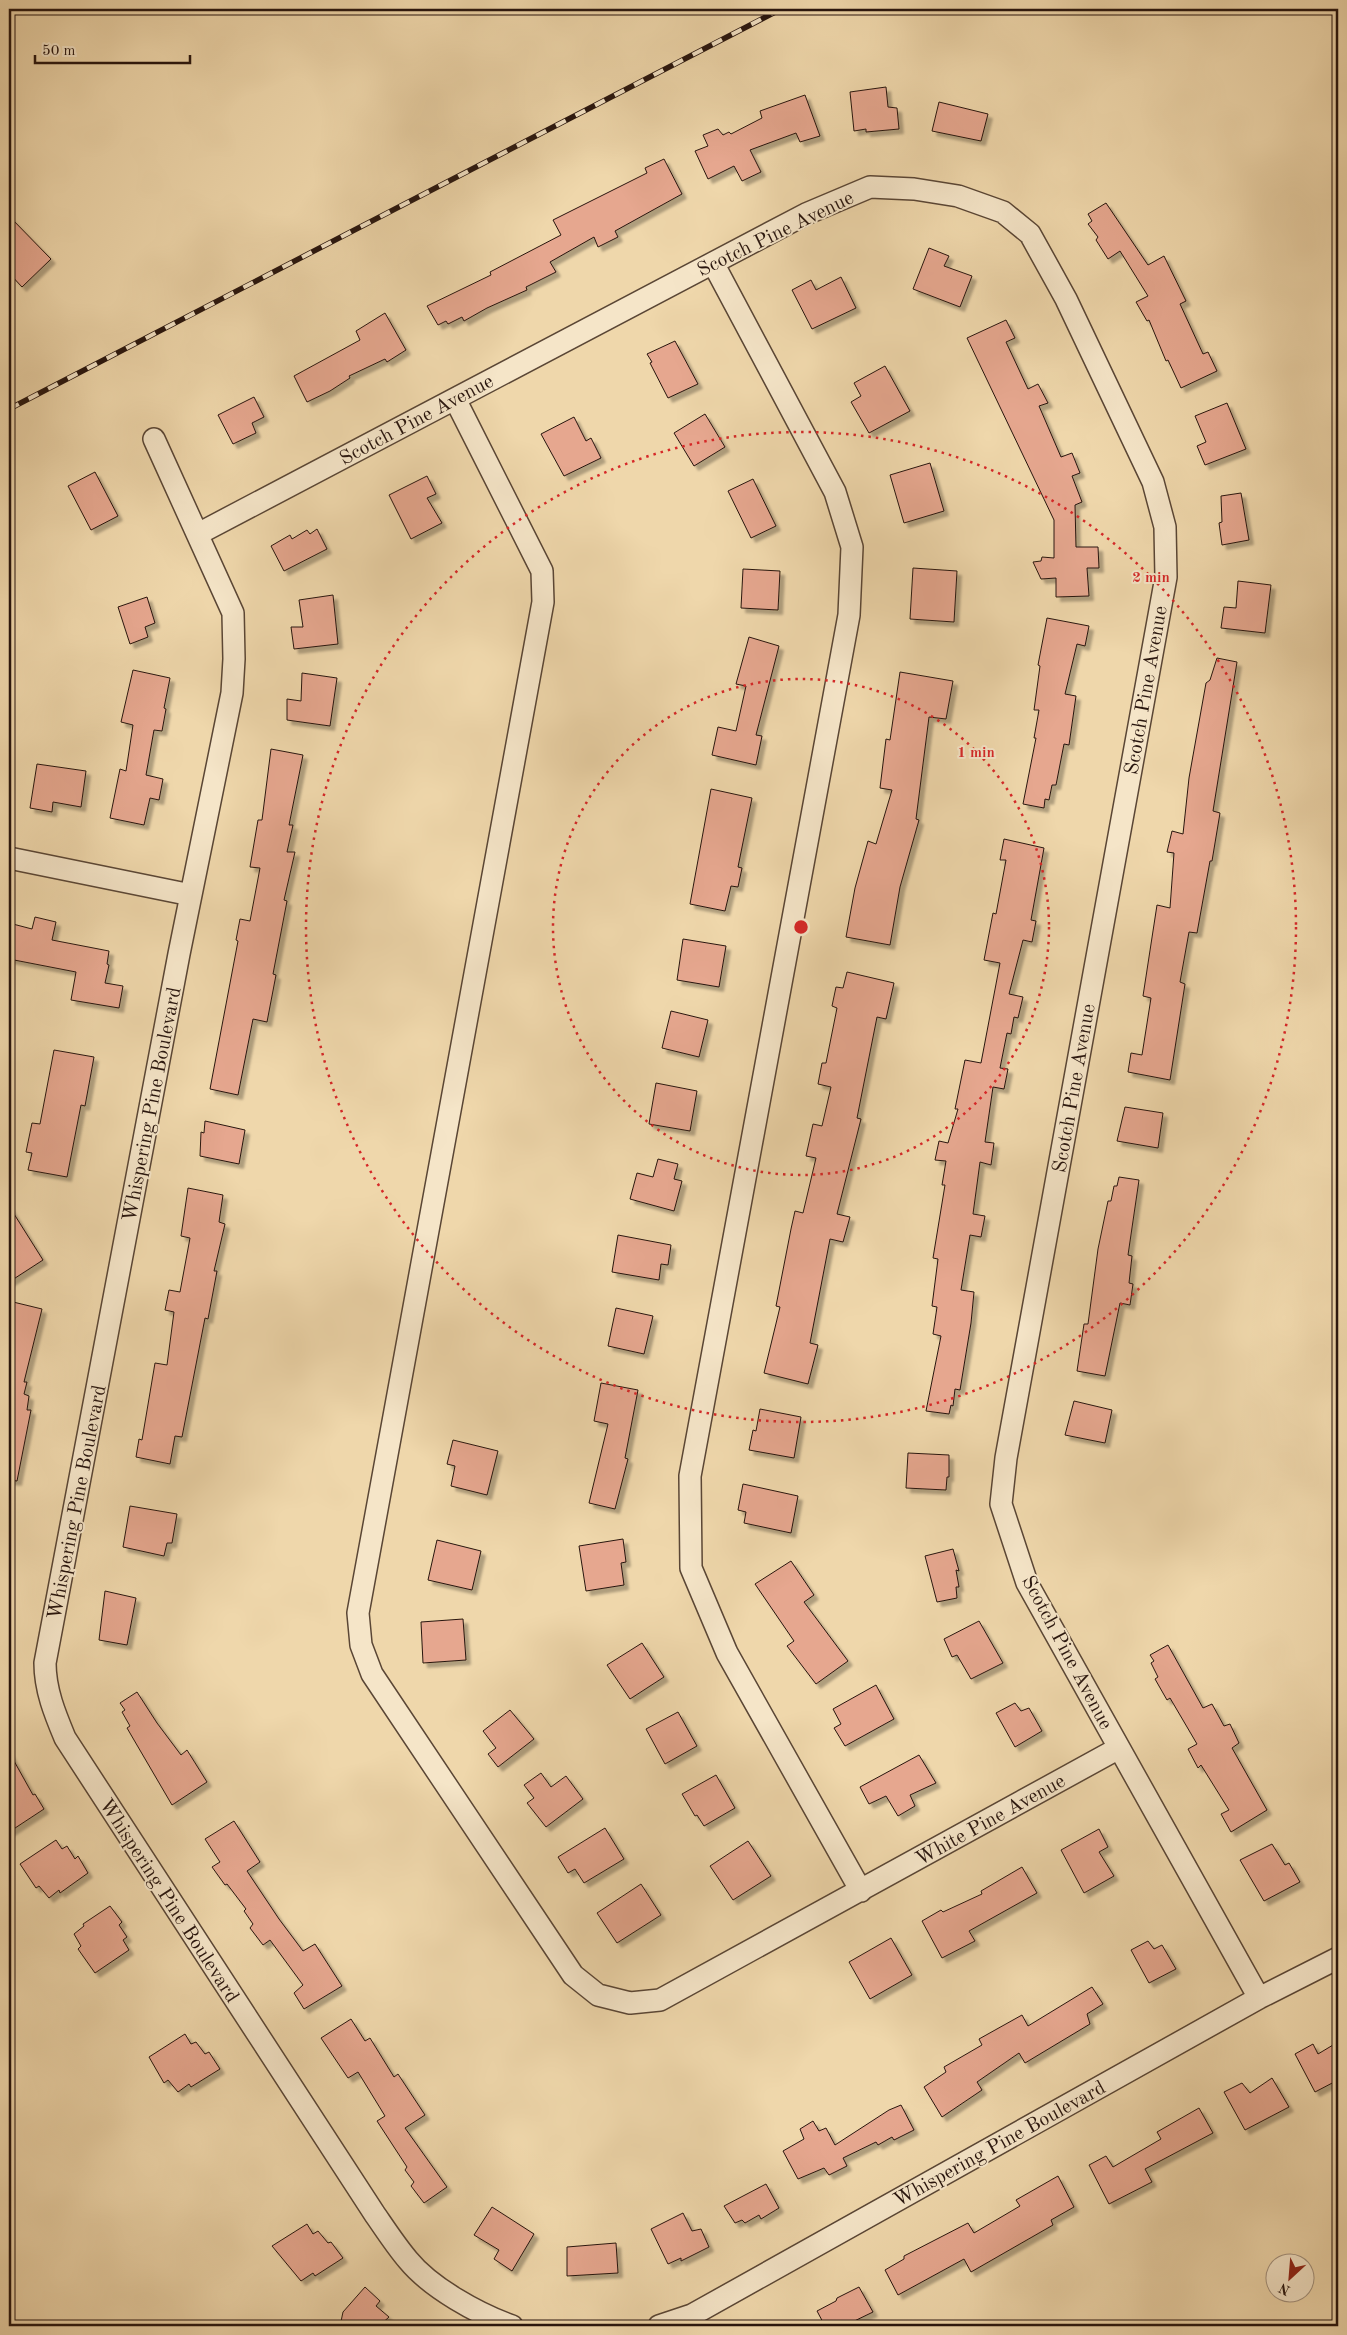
<svg xmlns="http://www.w3.org/2000/svg" width="1347" height="2335" viewBox="0 0 1347 2335" font-family="'Old Standard TT',serif">
	<defs>
		<filter id="shadow"><feDropShadow dx="4.5" dy="4.5" stdDeviation="1" flood-color="#0004"/></filter>
	</defs>
	<rect width="100%" height="100%" fill="#efd7ab"/>
	<filter id="stains"><feTurbulence type="fractalNoise" baseFrequency=".004" numOctaves="4"/><feColorMatrix values="0 0 0 0 .2 0 0 0 0 .09 0 0 0 0 .02 0 0 0 .5 -.17"/></filter>
	<radialGradient id="worn" r=".72"><stop offset=".6" stop-color="#630" stop-opacity="0"/><stop offset="1" stop-color="#630" stop-opacity=".3"/></radialGradient>
	<path fill="#e6a78f" stroke="#28150e" filter="url(#shadow)" d="M886 87 888 107 897 108 899 129 866 132V129L854 131 850 92Z
		M805 95 820 136 800 142 796 133 750 150 761 172 742 181 734 166 708 179 695 151 708 146 703 135 718 129 723 135 729 132 731 134 762 118 760 111Z
		M939 102 988 114 981 141 932 131Z
		M664 159 682 194 615 231 618 237 598 247 594 237 550 262 556 272 526 287 527 290 487 308 464 321 462 317 448 324 446 321 438 325 427 306 491 275 490 272 561 235 553 220 647 173 645 168Z
		M1106 203 1148 265 1164 256 1186 301 1180 304 1203 354 1208 352 1217 371 1181 388 1168 360 1166 361 1149 320 1147 321 1136 302 1148 296 1120 251 1108 259 1096 240 1098 237 1088 224 1092 221 1088 214Z
		M9 216 51 259 22 287 9 273Z
		M929 248 949 256 944 266 972 276 960 307 913 289Z
		M841 277 856 308 812 329 792 290 811 280 816 290Z
		M385 313 406 350 387 362 385 359 349 376 350 378 330 391 307 402 294 376 360 340 356 331Z
		M1006 320 1015 338 1006 342 1028 389 1038 384 1048 403 1039 406 1061 457 1072 453 1080 473 1072 476 1082 502 1075 505 1076 547H1098L1099 568H1087L1089 596 1056 597V578L1041 579 1033 562 1041 561 1042 557 1054 558V520L967 338Z
		M675 341 698 384 668 398 650 363 652 362 647 354Z
		M885 366 910 411 869 433 851 402 861 396 854 383Z
		M254 397 264 417 252 423 256 433 233 444 218 415Z
		M1227 403 1246 449 1205 465 1197 446 1206 442 1195 416Z
		M705 414 725 447 694 466 674 433Z
		M574 417 586 441 591 438 601 458 564 476 541 434Z
		M930 463 944 511 904 523 890 475Z
		M95 472 118 516 91 530 68 486Z
		M427 476 436 494 427 498 442 523 411 539 389 495Z
		M753 479 776 526 751 538 728 491Z
		M1241 493 1249 540 1222 545 1219 523 1222 522 1221 496Z
		M317 529 327 549 284 571 271 546 290 535 292 539 307 530 310 534Z
		M913 568 957 571 954 622 910 619Z
		M743 569 780 571 778 610 741 608Z
		M1238 581 1271 585 1265 633 1221 628 1224 607 1236 608Z
		M333 595 338 644 294 649 291 627H303L299 600Z
		M147 597 155 623 145 627 148 637 130 644 118 607Z
		M1047 618 1089 626 1085 646 1077 644 1065 694 1076 696 1069 745 1064 744 1056 785H1052L1049 800 1045 799 1044 808 1023 804 1036 738H1034L1039 710H1034L1040 666 1038 665Z
		M749 637 779 646 756 735 762 736 756 765 712 755 718 727 736 731 746 686 736 684Z
		M1217 658 1237 662 1213 811 1220 813 1212 861H1210L1197 933 1189 932 1180 982 1185 984 1170 1080 1128 1072 1131 1053 1142 1055 1151 998 1143 996 1157 905 1170 908 1174 853 1167 852 1172 831 1183 834 1189 778 1206 683 1210 680Z
		M133 670 170 678 164 708 166 709 162 731 154 730 146 775 163 779 159 800 150 798 144 825 110 818 120 769 126 771 133 725 121 722Z
		M900 672 953 681 946 719 929 717 916 819 919 820 900 887 890 945 846 937 855 888 868 841 876 844 892 790 880 788 886 739 890 740Z
		M302 673 337 678 330 726 287 720V699L301 701Z
		M271 749 303 755 289 825H293L287 852H295L284 900 287 901 273 974 276 975 267 1022 253 1019 238 1095 210 1089 238 941 236 940 240 919 250 921 260 868 250 867 258 820H262Z
		M37 764 86 771 81 807 53 802 52 812 30 808Z
		M711 789 752 798 738 867 742 868 738 887 731 886 725 911 690 904Z
		M1004 839 1044 848 1031 920 1036 921 1032 942 1023 940 1009 994 1023 997 1018 1018 1014 1017 1011 1034 1007 1033 1000 1068 1008 1069 1004 1089 993 1087 985 1142 994 1143 991 1165 980 1162 973 1214 985 1216 981 1237 970 1235 961 1290 974 1292 971 1323 960 1390 955 1389 953 1406 951 1405 949 1414 926 1411 941 1336 933 1334 937 1307 932 1306 938 1259 933 1258 945 1185H942L946 1161 935 1160 939 1141 948 1143 958 1109H955L965 1060 981 1063 1000 963 984 960 993 913 996 914 1006 860H1000Z
		M35 917 56 922 52 940 109 951 107 964 109 965 105 983 123 986 119 1008 71 1000 76 972 9 959V923L32 929Z
		M683 939 726 946 719 987 677 980Z
		M847 972 894 983 886 1019 877 1017 857 1118 861 1119 837 1214 850 1217 843 1242 830 1239 810 1343 818 1345 808 1384 764 1373 780 1307 776 1306 791 1229 795 1211 803 1213 816 1158 806 1156 813 1124 822 1126 831 1087 818 1084 822 1063H826L837 1008 832 1006 836 987 843 988Z
		M671 1011 708 1020 699 1057 662 1048Z
		M54 1050 94 1057 85 1106 81 1105 67 1177 28 1170 32 1153 26 1152 32 1123 40 1124Z
		M656 1083 697 1091 690 1131 649 1124Z
		M1125 1107 1163 1113 1158 1148 1117 1141Z
		M205 1121 245 1130 239 1164 200 1156 201 1132 204 1133Z
		M658 1159 678 1164 674 1179 682 1181 674 1211 630 1199 637 1173 653 1177Z
		M1119 1177 1139 1180 1128 1255 1132 1256 1129 1283 1133 1284 1130 1305 1120 1303 1105 1376 1077 1371 1084 1324H1088L1098 1249 1108 1201H1111L1114 1186H1117Z
		M188 1188 223 1195 219 1222 225 1224 214 1271H217L208 1319 205 1318 182 1437 175 1436 170 1464 136 1457 139 1439 142 1440 155 1363 167 1365 174 1312 165 1310 169 1290 180 1292 190 1238 181 1236Z
		M9 1206 43 1260 9 1282Z
		M618 1235 671 1245 668 1265 661 1264 659 1280 612 1272Z
		M9 1301 42 1309 24 1382H27L24 1394 29 1396 27 1410H31L17 1481 9 1480Z
		M616 1308 653 1316 644 1354 608 1346Z
		M601 1383 638 1390 625 1458 628 1459 615 1509 589 1503 608 1424 594 1421Z
		M1074 1401 1112 1410 1105 1443 1065 1435Z
		M760 1409 801 1417 794 1458 749 1450 753 1430 756 1431Z
		M453 1440 498 1451 487 1495 451 1486 455 1466 447 1464Z
		M908 1453 949 1455V1477H947L946 1490 906 1488Z
		M743 1484 798 1496 791 1533 744 1523 746 1512 738 1510Z
		M130 1506 177 1514 172 1543H167L164 1556 123 1547Z
		M623 1539 626 1562 621 1563 624 1585 586 1591 579 1546Z
		M437 1540 481 1551 472 1590 428 1580Z
		M953 1549 959 1571 956 1570 959 1587H956L957 1598 937 1602 925 1556Z
		M791 1561 814 1595 804 1602 848 1661 816 1684 787 1646 794 1641 755 1584Z
		M105 1591 136 1598 127 1645 99 1640Z
		M463 1619 466 1660 423 1663 421 1622Z
		M979 1621 1003 1663 971 1679 957 1655 952 1657 944 1639Z
		M642 1643 664 1677 630 1699 607 1665Z
		M1168 1645 1203 1708 1212 1704 1224 1726 1230 1724 1239 1743 1232 1748 1267 1810 1231 1832 1221 1814 1229 1810 1201 1765 1198 1768 1188 1749 1197 1744 1170 1698 1167 1700 1155 1679 1158 1677 1151 1663 1154 1661 1150 1655Z
		M876 1685 894 1719 845 1746 834 1728 841 1724 833 1709Z
		M137 1692 157 1723 181 1755 187 1750 207 1782 172 1805 127 1728 130 1726 122 1712 125 1710 120 1703Z
		M1015 1703 1021 1711 1029 1708 1042 1731 1015 1747 996 1713Z
		M510 1710 534 1739 498 1767 488 1754 496 1748 483 1731Z
		M678 1712 697 1746 665 1764 646 1729Z
		M9 1752 33 1795 35 1794 44 1809 9 1832Z
		M919 1755 936 1783 910 1795 915 1806 898 1816 886 1796 869 1804 860 1787Z
		M541 1773 551 1787 566 1776 583 1799 546 1827 527 1803 534 1798 524 1785Z
		M716 1775 735 1808 704 1826 697 1815 695 1816 682 1794Z
		M234 1821 260 1862 247 1871 279 1919 303 1951 315 1944 342 1986 304 2009 294 1993 303 1985 270 1940 263 1945 250 1928 253 1924 244 1911 246 1909 227 1884 225 1885 212 1867 220 1862 205 1839Z
		M605 1828 624 1859 584 1883 575 1869 568 1873 558 1857Z
		M1099 1829 1108 1847 1099 1852 1114 1876 1084 1893 1061 1850Z
		M56 1840 62 1849 67 1846 75 1859 78 1856 88 1873 60 1893 59 1890 49 1898 39 1886 36 1888 20 1864Z
		M748 1841 771 1876 733 1900 710 1866Z
		M1272 1844 1285 1865 1289 1863 1300 1882 1264 1901 1240 1860Z
		M1022 1867 1037 1893 969 1931 975 1941 942 1958 922 1921 941 1910 943 1912 982 1894 981 1891Z
		M641 1884 661 1915 617 1943 597 1913Z
		M110 1906 122 1922 119 1925 127 1937 123 1940 129 1950 95 1973 78 1949 81 1946 74 1934 84 1926 83 1924Z
		M891 1938 912 1975 870 1999 849 1962Z
		M1148 1941 1154 1949 1162 1945 1176 1969 1149 1983 1131 1950Z
		M1092 1987 1103 2004 1087 2014 1090 2024 1025 2063 1019 2053 977 2082 982 2090 942 2117 924 2087 946 2072 944 2067 982 2045 979 2039 1022 2015 1028 2026Z
		M351 2019 365 2041 370 2038 394 2077 398 2074 425 2115 405 2128 447 2187 424 2203 411 2186 414 2182 405 2170 407 2167 377 2121 385 2116 358 2072 348 2078 321 2038Z
		M185 2034 191 2044 196 2042 205 2054 209 2052 220 2069 191 2087 189 2084 178 2092 168 2080 164 2083 149 2057Z
		M1338 2042V2080L1315 2092 1295 2054 1313 2044 1318 2054Z
		M1272 2078 1289 2107 1245 2130 1224 2092 1242 2083 1250 2093Z
		M901 2105 914 2130 894 2140 892 2137 878 2145 876 2142 843 2158 847 2166 829 2175 824 2168 798 2179 783 2151 804 2139 800 2129 813 2121 819 2131 826 2128 835 2145 889 2110Z
		M1199 2108 1213 2133 1145 2169 1152 2182 1109 2204 1089 2165 1106 2156 1113 2167 1161 2139 1157 2132Z
		M1058 2176 1074 2207 1051 2220 1053 2225 971 2272 964 2259 898 2295 885 2270 904 2259V2256L968 2223 974 2233 1020 2206 1016 2200Z
		M766 2184 779 2208 761 2219 759 2215 745 2223 742 2220 735 2223 724 2206Z
		M492 2207 534 2234 512 2271 494 2259 499 2250 474 2235Z
		M683 2213 692 2231 701 2229 709 2247 681 2261V2258L668 2264 651 2229Z
		M307 2224 313 2234 318 2231 328 2243 331 2242 343 2258 315 2276 313 2273 301 2281 272 2246Z
		M616 2243 618 2273 567 2276V2247Z
		M365 2287 380 2301 376 2306 389 2317 379 2326H340L343 2312Z
		M859 2287 873 2312 844 2326H825L817 2311 836 2301 837 2298Z"/>
	<g fill="none" stroke-linecap="round" stroke-linejoin="round">
		<defs>
			<path id="street" d="M713 263 835 492 852 547 849 615 690 1476 691 1568 727 1653 861 1891
				M455 399 542 571 543 602 358 1613 361 1645 372 1674 573 1975 598 1995 630 2003 660 2000 1119 1748
				M154 439 233 613 234 659 232 693 179 954 45 1663C45 1690 55 1714 65 1738L374 2213C385 2229 396 2246 408 2260 431 2288 478 2314 512 2326
				M198 534 806 214 870 187 914 189 958 196 1003 212 1030 234 1066 299 1153 482 1165 527 1166 577 1006 1458 1001 1504 1027 1583 1259 1998
				M9 858 191 895
				M659 2326 692 2315 1259 1998 1338 1958"/>
		</defs>
		<use href="#street" stroke="#5a4635" stroke-width="24"/>
		<use href="#street" stroke="#f5e5c8" stroke-width="21"/>
		<defs>
			<path id="rail" d="M9 409 781 9"/>
		</defs>
		<use href="#rail" stroke="#28150e" stroke-width="5.5"/>
		<use href="#rail" stroke="#f5e5c8" stroke-width="4" stroke-dasharray="11" stroke-linecap="butt"/>
	</g>
	<g fill="none" stroke="#d62828" stroke-width="2.5" stroke-dasharray="2.5 5">
		<circle cx="801" cy="927" r="248"/>
		<circle cx="801" cy="927" r="495"/>
	</g>
	<g text-anchor="middle" stroke-width="4" stroke-linejoin="round" paint-order="stroke">
		<g font-size="20" fill="#28150e" stroke="#f5e5c8">
			<text transform="translate(775 233) rotate(-26)" y="7">Scotch Pine Avenue</text>
			<text transform="translate(416 419) rotate(-28)" y="7">Scotch Pine Avenue</text>
			<text transform="translate(1145 690) rotate(-80)" y="7">Scotch Pine Avenue</text>
			<text transform="translate(1073 1088) rotate(-80)" y="7">Scotch Pine Avenue</text>
			<text transform="translate(151 1104) rotate(-79)" y="7">Whispering Pine Boulevard</text>
			<text transform="translate(76 1502) rotate(-79)" y="7">Whispering Pine Boulevard</text>
			<text transform="translate(1068 1652) rotate(62)" y="7">Scotch Pine Avenue</text>
			<text transform="translate(990 1819) rotate(-29)" y="7">White Pine Avenue</text>
			<text transform="translate(170 1900) rotate(57)" y="7">Whispering Pine Boulevard</text>
			<text transform="translate(999 2143) rotate(-29)" y="7">Whispering Pine Boulevard</text>
		</g>
	</g>
	<circle cx="801" cy="927" r="8" fill="#d62828" stroke="#f5e5c8" stroke-width="2.5"/>
	<g font-size="15" text-anchor="middle" font-weight="bold" fill="#d62828" stroke="#f5e5c8" stroke-width="4" stroke-linejoin="round" paint-order="stroke">
		<text x="1151" y="582">2 min</text>
		<text x="976" y="757">1 min</text>
	</g>
	<rect width="1347" height="2335" fill="none" stroke="#efd7ab" stroke-width="30"/>
	<rect x="10" y="10" width="1327" height="2315" fill="none" stroke="#28150e" stroke-width="2.5"/>
	<rect x="15" y="15" width="1317" height="2305" fill="none" stroke="#28150e"/>
	<g transform="translate(1290 2278) rotate(206)"><circle r="24" fill="#f5e5c8" stroke="#a3927e"/>
	<path d="M0-4L9 19L0 12L-9 19Z" fill="#8f2418"/>
	<text y="-8" font-size="14" font-weight="bold" text-anchor="middle" fill="#28150e">N</text>
	</g>
	<path d="M35 55v8h155v-8" fill="none" stroke="#28150e" stroke-width="2.5"/>
	<text x="42" y="55" font-size="15" fill="#28150e" stroke="#f5e5c8" stroke-width="4" paint-order="stroke">50 m</text>
	<rect width="100%" height="100%" filter="url(#stains)"/>
	<rect width="100%" height="100%" fill="url(#worn)"/>
</svg>
